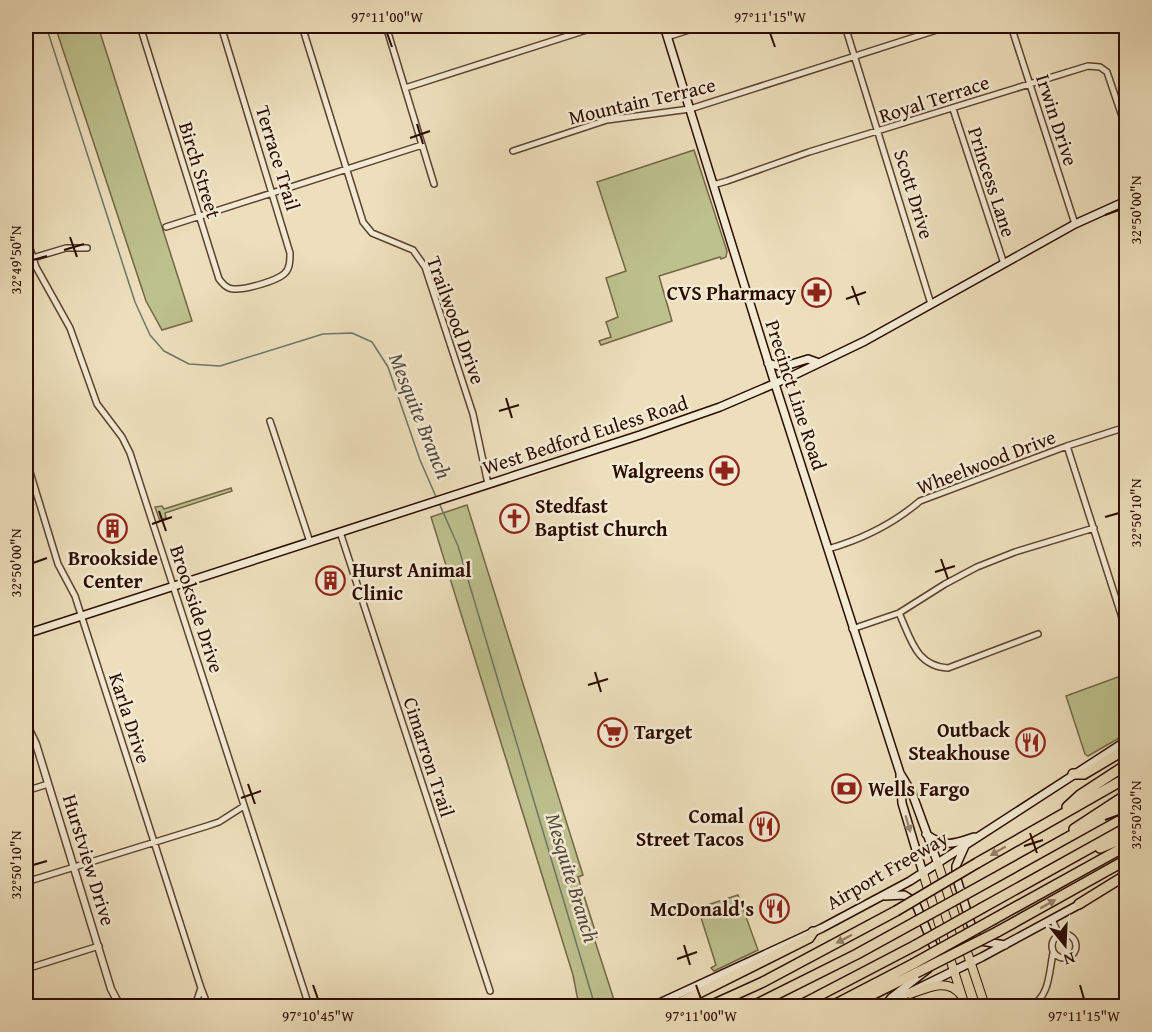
<svg xmlns="http://www.w3.org/2000/svg" width="1152" height="1032" viewBox="0 0 1152 1032" font-family="'Gentium Book Plus',serif">
	<rect width="100%" height="100%" fill="#eddfbc"/>
	<filter id="stains"><feTurbulence type="fractalNoise" baseFrequency=".00333" numOctaves="4"/><feColorMatrix values="0 0 0 0 .2 0 0 0 0 .09 0 0 0 0 .02 0 0 0 .5 -.17"/></filter>
	<radialGradient id="worn" r=".72"><stop offset=".6" stop-color="#630" stop-opacity="0"/><stop offset="1" stop-color="#630" stop-opacity=".3"/></radialGradient>
	<path fill="#bdc18d" stroke="#746646" stroke-width="1.5" d="M55 26H98L192 321 162 330 146 301Z
		M694 150 727 251 726 257 721 259 720 257 659 276 672 321 601 345 599 341 611 337 606 322 618 317 606 278 626 271 597 182Z
		M231 488 232 491 165 513 166 518 160 521 155 507 162 506 164 509Z
		M467 505 583 875 578 877 597 937 594 938 616 1006H579L573 975 431 517Z
		M1126 674V734L1088 756 1085 754 1066 696Z
		M738 895 758 950 714 971 711 968 716 965 698 908Z"/>
	<g fill="none" stroke-linecap="round" stroke-linejoin="round">
		<path stroke="#6d766a" stroke-width="1.5" d="M46 26 135 302 150 335 164 351 189 364 220 366 323 334 352 333 372 342 388 367 420 460 437 499
			M439 503 458 546 595 1006"/>
		<defs>
			<path id="minor" d="M140 26 219 279C223 284 227 289 234 289 245 290 276 281 284 274 290 269 290 261 290 253L221 26
				M302 26 363 222 372 233 413 250 425 267 473 414 488 484
				M386 26 434 184
				M845 26 931 304
				M1011 26 1075 224
				M667 37 701 26
				M405 88 599 26
				M953 109 1004 264
				M513 151 607 120 690 109 949 26
				M713 185 727 181 809 152 1088 66 1100 67 1107 72 1126 128
				M166 227 422 145
				M26 236 36 267 70 328 97 404 122 437 130 453 309 1006
				M26 260 66 248H87
				M270 421 310 542
				M1067 446 1126 630
				M26 459 58 564 75 596 201 988 195 1006
				M340 532 490 991
				M828 549C863 539 892 525 920 501L1067 446 1126 427
				M899 613C911 639 916 666 948 668L1038 634
				M852 629 899 613 945 584 977 567 1015 552 1094 528
				M26 791 48 784
				M26 882 207 826 219 822 244 806
				M1052 919 1059 935
				M1052 946a12 12 0 1 1 24 0a12 12 0 1 1-24 0Z
				M26 969 99 946
				M201 988 208 1006
				M1031 1006C1050 996 1049 972 1053 953"/>
			<path id="tertiary" d="M26 723 36 744 111 989 120 1006"/>
			<path id="secondary" d="M664 26 775 384 900 773 912 793 938 864
				M768 363 782 367 808 359 819 363
				M26 634 640 435 720 407 790 377 865 341 1075 224 1126 201
				M900 775 902 803 923 873
				M926 834C945 848 953 844 974 837
				M965 846 956 866V876L974 934 981 941 1005 945
				M885 896 904 895 915 902 936 952 928 969 891 998 888 1002
				M653 1006 822 928 910 881 1126 741
				M882 1006 982 957 1082 903"/>
			<path id="primary" d="M938 864 985 1006
				M923 873 965 1006
				M910 994C927 988 948 977 961 995"/>
			<path id="motorway" d="M1073 774H1084L1126 749
				M1067 807 1080 795 1126 765
				M1074 829 1126 795
				M1100 848 1126 837
				M977 863 1126 778
				M966 894 1126 805
				M1079 904 1126 875
				M982 908 1126 828
				M994 919 1126 846
				M997 932 1126 860
				M673 1006 809 938 813 932
				M710 1006 763 982 896 911
				M753 1006 857 954 917 921
				M799 1006 916 945
				M832 1006 913 964
				M849 1006 916 973"/>
		</defs>
		<use href="#minor" stroke="#5b412f" stroke-width="8"/>
		<use href="#tertiary" stroke="#5b412f" stroke-width="9"/>
		<use href="#secondary" stroke="#2a0c00" stroke-width="10"/>
		<use href="#primary" stroke="#2a0c00" stroke-width="10"/>
		<use href="#motorway" stroke="#2a0c00" stroke-width="12"/>
		<use href="#minor" stroke="#f3ead3" stroke-width="5"/>
		<use href="#tertiary" stroke="#f3ead3" stroke-width="6"/>
		<use href="#secondary" stroke="#f3ead3" stroke-width="7"/>
		<use href="#primary" stroke="#eddfbc" stroke-width="8"/>
		<use href="#motorway" stroke="#eddfbc" stroke-width="9"/>
		<defs>
			<path id="motorway-bridge" d="M896 911 977 863
				M917 921 966 894
				M916 945 982 908
				M913 964 994 919
				M916 973 997 932"/>
		</defs>
		<use href="#motorway-bridge" stroke="#2a0c00" stroke-width="12" stroke-linecap="butt"/>
		<use href="#motorway-bridge" stroke="#eddfbc" stroke-width="9"/>
	</g>
	<defs><path id="oneway-solid" d="M-6-.8H1V-3.2L6.5 0L1 3.2V.8H-6Z" transform="scale(1.5)"/></defs>
	<use fill="#998674" href="#oneway-solid" transform="translate(908 824) rotate(74)"/>
	<g fill="#958067">
		<use href="#oneway-solid" transform="translate(998 851) rotate(150)"/>
		<use href="#oneway-solid" transform="translate(1048 904) rotate(-29)"/>
		<use href="#oneway-solid" transform="translate(844 939) rotate(152)"/>
	</g>
	<path fill="none" stroke="#2a0c00" stroke-width="2" d="M387 33 392 47M770 33 775 47M417 124 423 144M410 138 430 131M1105 215 1119 210M70 237 77 257M64 250 84 244M33 260 47 256M852 286 859 305M846 299 866 292M506 398 512 418M499 411 519 405M159 511 166 531M1105 517 1119 513M152 524 172 517M941 559 948 579M33 563 47 558M935 572 955 566M595 672 601 692M588 685 608 679M248 784 255 804M241 798 261 791M1105 820 1119 815M1030 833 1037 853M1024 846 1043 840M33 865 47 861M684 945 690 965M677 959 697 952M313 985 318 999M696 985 701 999M1080 985 1084 999"/>
	<defs>
		<symbol id="pharmacy-ring" viewBox="-11 -11 22 22"><circle r="9.5" fill="#f3ead3" stroke="#8f2418" stroke-width="1.5"/><path d="M-2-6h4v4h4v4h-4v4h-4v-4h-4v-4h4Z" fill="#8f2418"/></symbol>
		<symbol id="church-ring" viewBox="-11 -11 22 22"><circle r="9.5" fill="#f3ead3" stroke="#8f2418" stroke-width="1.5"/><path d="M-1.2-6h2.4v3.5h3.3v2.4h-3.3V6h-2.4V-.1h-3.3v-2.4h3.3Z" fill="#8f2418"/></symbol>
		<symbol id="building-ring" viewBox="-11 -11 22 22"><circle r="9.5" fill="#f3ead3" stroke="#8f2418" stroke-width="1.5"/><path d="M-4-6H4V6H1V3H-1V6H-4ZM-2.5-4.3h1.7v1.8h-1.7ZM.8-4.3h1.7v1.8H.8ZM-2.5-1h1.7V.8h-1.7ZM.8-1h1.7V.8H.8Z" fill="#8f2418"/></symbol>
		<symbol id="supermarket-ring" viewBox="-11 -11 22 22"><circle r="9.5" fill="#f3ead3" stroke="#8f2418" stroke-width="1.5"/><path d="M-6-5.5h2.5l.6 2H6L4.5 2H-2.5L-4.4-4H-6ZM-1.5 3.2a1.3 1.3 0 1 0 .1 0ZM3 3.2a1.3 1.3 0 1 0 .1 0Z" fill="#8f2418"/></symbol>
		<symbol id="restaurant-ring" viewBox="-11 -11 22 22"><circle r="9.5" fill="#f3ead3" stroke="#8f2418" stroke-width="1.5"/><path d="M-5-6h1v4h1v-4h1v4h1v-4h1v5L-1.5 .5V6h-2V.5L-5-1ZM5-6V6H3V1.5H1.5Q1.5-4 5-6Z" fill="#8f2418"/></symbol>
		<symbol id="bank-ring" viewBox="-11 -11 22 22"><circle r="9.5" fill="#f3ead3" stroke="#8f2418" stroke-width="1.5"/><path d="M-6-4H6V4H-6ZM0-2.3a2.3 2.3 0 1 0 0 4.6a2.3 2.3 0 1 0 0-4.6Z" fill="#8f2418"/></symbol>
	</defs>
	<g fill-rule="evenodd">
		<use href="#pharmacy-ring" x="800" y="276" width="33" height="33"/>
		<use href="#pharmacy-ring" x="708" y="454" width="33" height="33"/>
		<use href="#church-ring" x="498" y="502" width="33" height="33"/>
		<use href="#building-ring" x="96" y="512" width="33" height="33"/>
		<use href="#building-ring" x="314" y="564" width="33" height="33"/>
		<use href="#supermarket-ring" x="596" y="716" width="33" height="33"/>
		<use href="#restaurant-ring" x="1014" y="726" width="33" height="33"/>
		<use href="#bank-ring" x="830" y="772" width="33" height="33"/>
		<use href="#restaurant-ring" x="748" y="810" width="33" height="33"/>
		<use href="#restaurant-ring" x="758" y="892" width="33" height="33"/>
	</g>
	<g text-anchor="middle" stroke-width="5" stroke-linejoin="round" paint-order="stroke">
		<g font-size="20" fill="#2a0c00" stroke="#f3ead3">
			<text transform="translate(934 99) rotate(-18)" y="7">Royal Terrace</text>
			<text transform="translate(642 101) rotate(-13)" y="7">Mountain Terrace</text>
			<text transform="translate(1057 120) rotate(72)" y="7">Irwin Drive</text>
			<text transform="translate(278 158) rotate(73)" y="7">Terrace Trail</text>
			<text transform="translate(200 170) rotate(73)" y="7">Birch Street</text>
			<text transform="translate(992 182) rotate(72)" y="7">Princess Lane</text>
			<text transform="translate(914 194) rotate(73)" y="7">Scott Drive</text>
			<text transform="translate(456 320) rotate(70)" y="7">Trailwood Drive</text>
			<text transform="translate(796 395) rotate(72)" y="7">Precinct Line Road</text>
			<text transform="translate(585 435) rotate(-18)" y="7">West Bedford Euless Road</text>
			<text transform="translate(986 462) rotate(-21)" y="7">Wheelwood Drive</text>
			<text transform="translate(197 609) rotate(72)" y="7">Brookside Drive</text>
			<text transform="translate(130 718) rotate(72)" y="7">Karla Drive</text>
			<text transform="translate(429 757) rotate(72)" y="7">Cimarron Trail</text>
			<text transform="translate(89 860) rotate(73)" y="7">Hurstview Drive</text>
			<text transform="translate(887 870) rotate(-30)" y="7">Airport Freeway</text>
		</g>
		<g font-size="20" font-weight="bold" fill="#2a0c00" stroke="#f3ead3" text-anchor="end">
			<text x="796" y="300">CVS Pharmacy</text>
			<text x="704" y="478">Walgreens</text>
			<text x="535" y="513" text-anchor="start">Stedfast<tspan x="535" dy="23">Baptist Church</tspan></text>
			<text x="113" y="565" text-anchor="middle">Brookside<tspan x="113" dy="23">Center</tspan></text>
			<text x="352" y="577" text-anchor="start">Hurst Animal<tspan x="352" dy="23">Clinic</tspan></text>
			<text x="1010" y="737">Outback<tspan x="1010" dy="23">Steakhouse</tspan></text>
			<text x="634" y="739" text-anchor="start">Target</text>
			<text x="868" y="796" text-anchor="start">Wells Fargo</text>
			<text x="744" y="823">Comal<tspan x="744" dy="23">Street Tacos</tspan></text>
			<text x="754" y="916">McDonald's</text>
		</g>
		<g font-size="21" font-style="italic" fill="#514a3e" stroke="#f3ead3">
			<text transform="translate(420 416) rotate(68)" y="7">Mesquite Branch</text>
			<text transform="translate(572 878) rotate(73)" y="7">Mesquite Branch</text>
		</g>
	</g>
	<rect width="1152" height="1032" fill="none" stroke="#eddfbc" stroke-width="66"/>
	<g transform="translate(1065 945) rotate(162)" stroke="#f3ead3" stroke-width="4.5" paint-order="stroke">
	<path d="M0-4.5L10 22L0 15L-10 22Z" fill="#2a0c00"/>
	<text y="-9" font-size="16" font-weight="bold" text-anchor="middle" fill="#2a0c00">N</text>
	</g>
	<rect x="33" y="33" width="1086" height="966" fill="none" stroke="#2a0c00" stroke-width="2"/>
	<g font-size="15" text-anchor="middle" fill="#2a0c00">
		<text x="387" y="22">97°11'00"W</text>
		<text x="770" y="22">97°11'15"W</text>
		<text transform="translate(1136 210) rotate(-90)" y="5">32°50'00"N</text>
		<text transform="translate(16 260) rotate(-90)" y="5">32°49'50"N</text>
		<text transform="translate(1136 513) rotate(-90)" y="5">32°50'10"N</text>
		<text transform="translate(16 563) rotate(-90)" y="5">32°50'00"N</text>
		<text transform="translate(1136 815) rotate(-90)" y="5">32°50'20"N</text>
		<text transform="translate(16 865) rotate(-90)" y="5">32°50'10"N</text>
		<text x="318" y="1021">97°10'45"W</text>
		<text x="701" y="1021">97°11'00"W</text>
		<text x="1084" y="1021">97°11'15"W</text>
	</g>
	<rect width="100%" height="100%" filter="url(#stains)"/>
	<rect width="100%" height="100%" fill="url(#worn)"/>
</svg>
